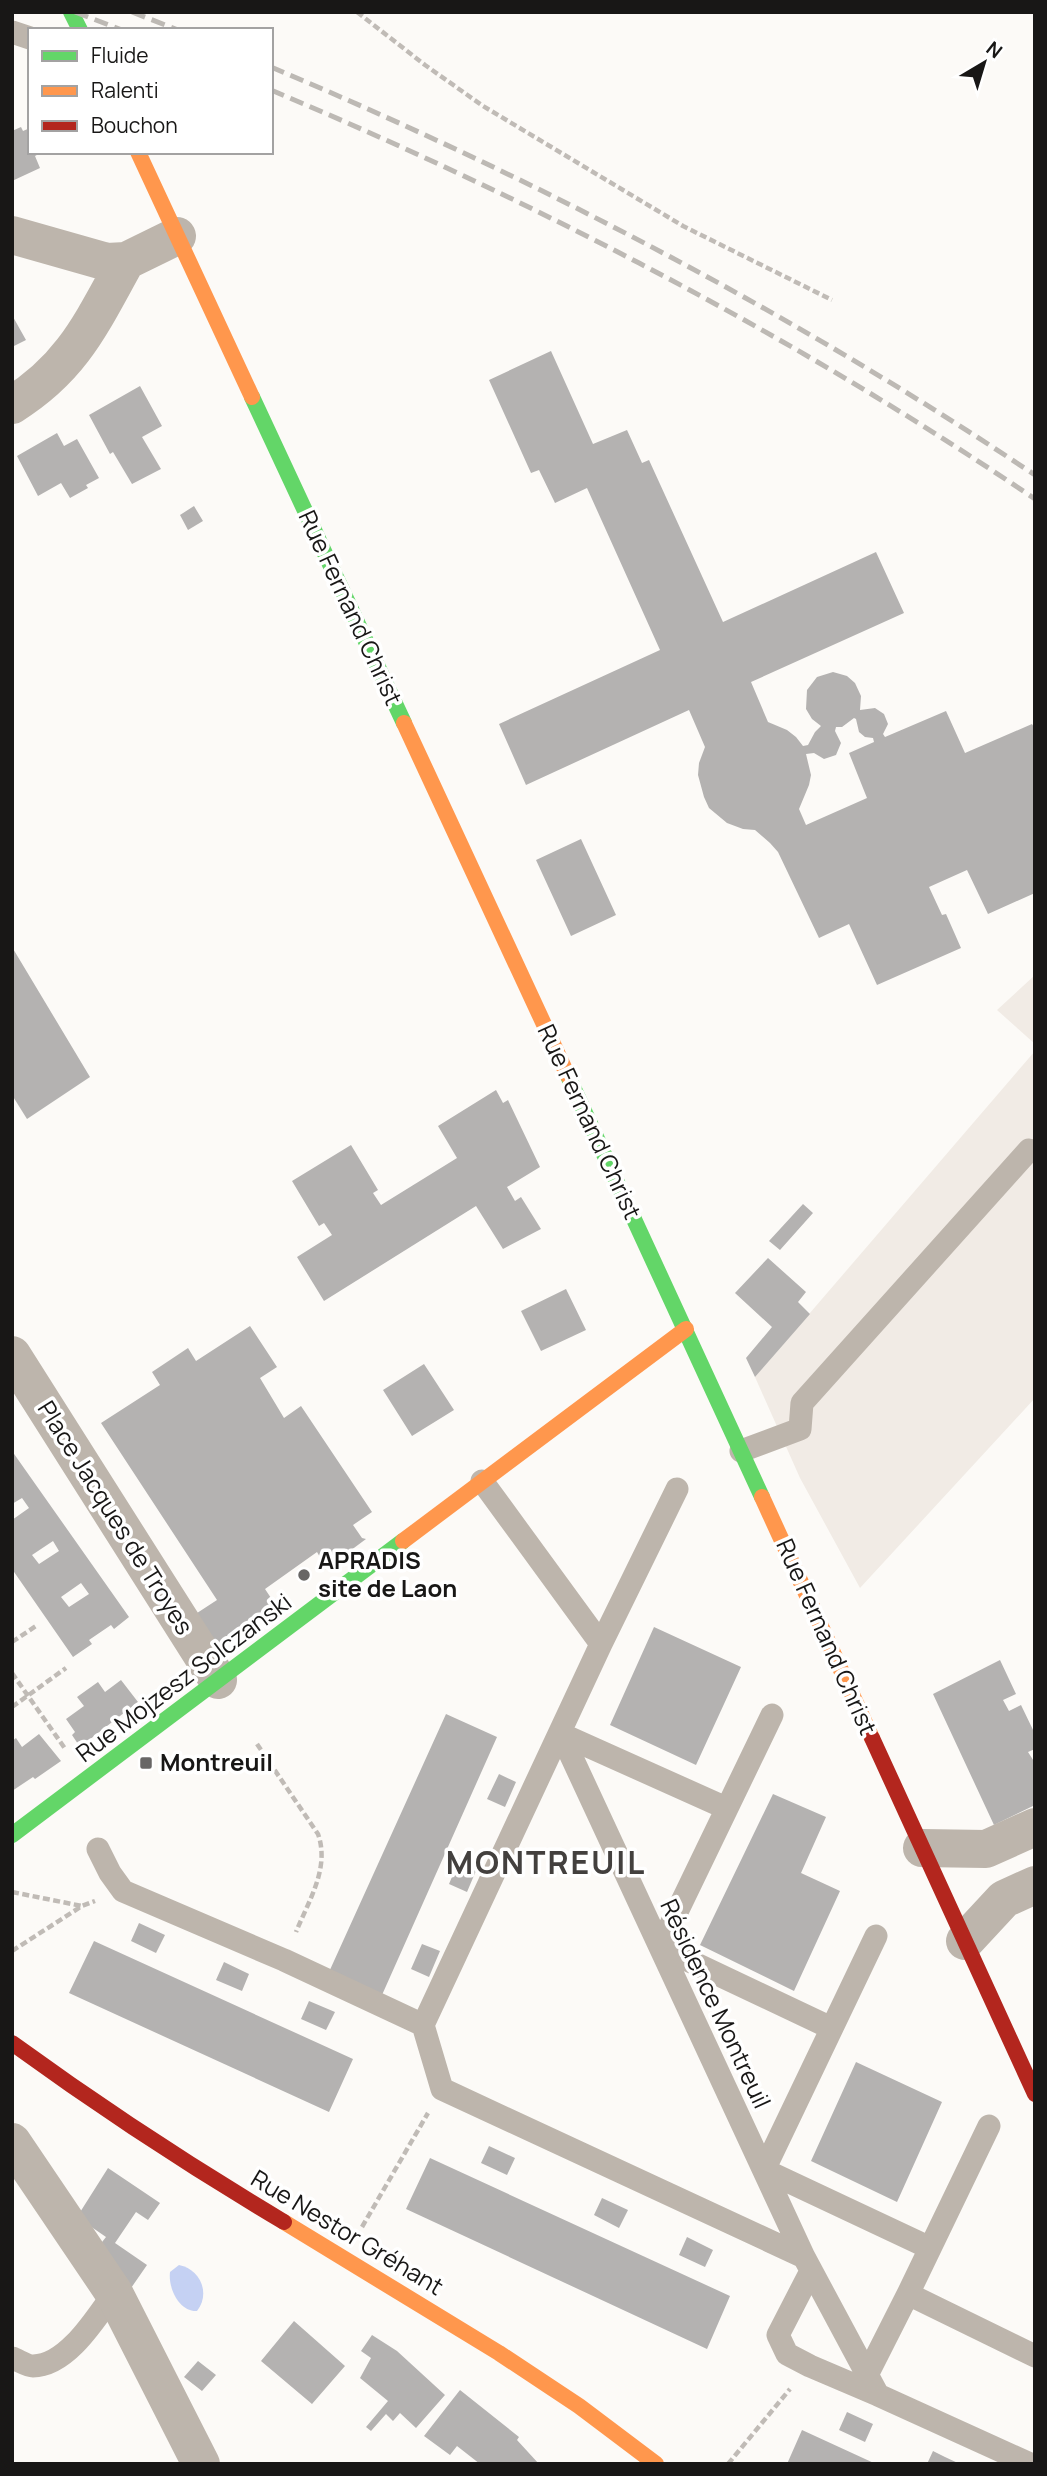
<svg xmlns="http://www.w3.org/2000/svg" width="1047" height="2476" viewBox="0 0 1047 2476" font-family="Manrope,sans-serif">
	<rect width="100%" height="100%" fill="#fcfaf7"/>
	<path fill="#f1ebe5" d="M1035 975V1044L997 1010Z
		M1035 1051V1398L860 1588 800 1478 755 1377Z"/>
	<path fill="#c5d1f3" d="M179 2265C200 2269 211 2293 197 2311 179 2312 168 2288 170 2272Z"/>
	<path fill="#b4b2b1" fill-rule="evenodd" d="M21 127 23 131 30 128V152H42L35 156 40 168 12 181V131Z
		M12 315 26 340 12 347Z
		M551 351 593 444 627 430 642 463 649 460 723 622 876 552 904 613 751 682 768 722 787 730 796 737 803 746 808 745 815 732 821 726 812 719 806 709 807 690 817 677 833 672 847 676 855 683 861 696 860 710 875 708 884 714 888 724 883 734 885 737 946 711 965 753 1032 724 1035 729V893L988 914 967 870 929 887 942 915 946 914 961 948 877 985 849 924 819 938 778 852 770 843 755 830 743 829 727 823 709 808 704 797 698 775 699 763 705 747 689 710 526 785 499 724 660 650 587 488 555 503 539 470 531 473 489 380ZM854 718 856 719 859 732 865 737 873 738 874 742 849 753 867 798 806 825 799 809 809 785 811 775 806 754 814 753 824 759 836 755 841 743 835 731 836 727H842Z
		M140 386 162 426 142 437 161 469 132 484 113 452 110 454 89 415Z
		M57 433 64 446 77 439 99 478 86 485 88 488 70 498 61 483 38 496 17 456Z
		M194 506 203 521 188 530 180 515Z
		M581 839 616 915 571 936 536 860Z
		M12 947 90 1077 27 1119 12 1095Z
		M496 1090 503 1103 508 1100 540 1167 507 1187 515 1201 521 1197 541 1229 503 1249 476 1206 324 1301 297 1257 332 1235 324 1223 319 1226 292 1181 351 1145 378 1190 373 1193 381 1205 457 1158 438 1126Z
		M803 1204 813 1213 780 1250 769 1241Z
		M768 1258 806 1292 798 1302 810 1314 755 1377 746 1358 772 1327 735 1293Z
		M566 1289 586 1330 541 1351 521 1311Z
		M250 1326 277 1367 260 1378 284 1418 301 1406 372 1512 353 1525 362 1538 366 1539 323 1571 320 1567 324 1564 317 1552 265 1589 275 1604 211 1650 194 1615 217 1600 101 1423 160 1385 152 1372 188 1348 196 1361Z
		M424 1364 454 1410 412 1436 383 1390Z
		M12 1451 129 1617 114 1629 111 1625 89 1640 92 1644 73 1657 12 1569V1520L29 1508 22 1498 12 1504ZM53 1541 59 1551 39 1564 32 1555ZM81 1583 89 1594 69 1607 61 1597Z
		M654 1627 741 1667 696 1765 610 1725Z
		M1000 1660 1016 1694 1003 1700 1009 1711 1021 1705 1035 1734V1749L1028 1752 1035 1763V1805L994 1825 933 1694Z
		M121 1680 138 1702 80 1747 72 1735 75 1732 66 1719 84 1706 77 1697 98 1682 105 1692Z
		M446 1714 497 1737 382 1995 329 1972Z
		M39 1734 61 1761 35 1779 33 1777 12 1791V1741L16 1738 22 1747Z
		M499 1774 516 1782 505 1807 487 1799Z
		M773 1794 826 1817 801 1873 840 1891 794 1991 700 1945Z
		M460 1858 478 1866 467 1892 449 1884Z
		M139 1923 165 1935 156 1953 131 1941Z
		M94 1941 353 2059 329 2112 69 1993Z
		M422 1944 440 1951 429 1977 411 1969Z
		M224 1962 249 1974 242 1991 216 1980Z
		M309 2001 335 2012 326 2030 301 2019Z
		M856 2062 942 2102 897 2202 811 2161Z
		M489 2146 515 2158 507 2175 481 2163Z
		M430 2158 730 2296 707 2349 406 2209Z
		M108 2168 160 2203 148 2220 136 2212 115 2243 147 2265 129 2291 95 2251 106 2237 77 2217Z
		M602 2198 628 2210 619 2228 594 2215Z
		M687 2237 713 2250 705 2267 679 2255Z
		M294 2321 345 2366 312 2404 261 2361Z
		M372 2335 397 2351 445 2395 416 2428 400 2413 393 2421 386 2414 371 2431 366 2427 388 2401 360 2378 371 2358 361 2351Z
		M198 2361 216 2375 202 2391 184 2377Z
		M460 2390 519 2437 517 2440 539 2464H480L457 2446 450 2455 424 2436Z
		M847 2412 873 2424 865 2442 839 2430Z
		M802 2430 876 2464H787Z
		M933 2451 945 2457 960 2464H927Z"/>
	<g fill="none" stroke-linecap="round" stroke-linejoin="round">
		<path stroke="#c0bbb6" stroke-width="4.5" stroke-dasharray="7 3.5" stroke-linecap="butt" d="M357 12 425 65 483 106 683 226 832 300
			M12 1642 36 1626
			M12 1673 66 1750
			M12 1707 66 1668
			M257 1744 318 1834C330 1868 309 1900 296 1932
			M12 1892 82 1906
			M12 1951 82 1906 95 1901
			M362 2227 428 2113
			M728 2464 790 2389"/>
		<path stroke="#bdb5ac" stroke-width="23" d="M12 32 30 38
			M741 1451 800 1429 802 1403 1029 1150
			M482 1481 601 1644
			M677 1489 601 1644 423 2025 442 2089 804 2257 878 2395 1030 2464
			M772 1715 660 1947 831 2028
			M561 1734 804 2257
			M561 1734 726 1808
			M98 1849 110 1873 123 1891 284 1960 423 2025
			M876 1936 764 2170 930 2248
			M811 2271 778 2335 787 2354 810 2366 878 2395
			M908 2294 989 2126
			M12 2358C18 2360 27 2366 33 2366 67 2366 96 2318 114 2293
			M867 2375 908 2294 1035 2356"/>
		<path stroke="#bdb5ac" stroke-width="38" d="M12 235 107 262 126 261 177 236
			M12 405C73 367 92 322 126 261
			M12 1355 218 1680
			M922 1848 986 1849 1035 1827
			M965 1941 1004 1899 1035 1885
			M12 2142 114 2293 201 2464"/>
		<path stroke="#63d668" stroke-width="16" d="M71 12 80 30
			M252 397 404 723
			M568 1076 762 1497
			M12 1835 403 1541"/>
		<path stroke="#ff974d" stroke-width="16" d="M138 152 252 397
			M404 723 568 1076
			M762 1497 872 1738
			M403 1541 686 1329
			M284 2222 499 2353 579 2406 656 2464"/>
		<path stroke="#b3261e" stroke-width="16" d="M872 1738 1035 2094
			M12 2043C100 2107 190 2166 284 2222"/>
		<path stroke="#bdb9b4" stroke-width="5" stroke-dasharray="14 7" stroke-linecap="butt" d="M75 12 122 30
			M132 12 178 30
			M271 67C537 179 794 314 1035 475
			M271 90C537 202 796 337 1035 499"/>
	</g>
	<g fill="#686665" stroke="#fff" stroke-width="2.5">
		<circle cx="304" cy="1575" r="7"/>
		<rect x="139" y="1756" width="14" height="14" rx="3.5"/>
	</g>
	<g text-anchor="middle" stroke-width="7" stroke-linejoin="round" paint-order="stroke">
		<g font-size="24" fill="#181716" stroke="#fff">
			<text transform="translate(350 608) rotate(65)" y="8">Rue Fernand Christ</text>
			<text transform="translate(589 1122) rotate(65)" y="8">Rue Fernand Christ</text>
			<text transform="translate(115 1518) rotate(58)" y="8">Place Jacques de Troyes</text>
			<text transform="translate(826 1637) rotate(66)" y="8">Rue Fernand Christ</text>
			<text transform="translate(184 1678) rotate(-37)" y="8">Rue Mojzesz Solczanski</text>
			<text transform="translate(715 2004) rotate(65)" y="8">Résidence Montreuil</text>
			<text transform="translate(347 2233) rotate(31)" y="8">Rue Nestor Gréhant</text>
		</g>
		<g font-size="24" font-weight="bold" fill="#181716" stroke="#fff" text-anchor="start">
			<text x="318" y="1569">APRADIS<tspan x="318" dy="28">site de Laon</tspan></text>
			<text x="160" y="1771">Montreuil</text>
		</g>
		<g font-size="32" font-weight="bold" letter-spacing="2" fill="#43403e" stroke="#fff">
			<text x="546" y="1874">MONTREUIL</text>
		</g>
	</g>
	<rect width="1047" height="2476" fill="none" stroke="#181716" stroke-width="28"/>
	<rect x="28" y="28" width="245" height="126" fill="#ffffff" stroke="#a3a2a2" stroke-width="2"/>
	<rect x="42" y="51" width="35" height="10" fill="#63d668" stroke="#a3a2a2" stroke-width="2"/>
	<text x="91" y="63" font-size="21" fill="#181716">Fluide</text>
	<rect x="42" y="86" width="35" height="10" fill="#ff974d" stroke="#a3a2a2" stroke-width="2"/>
	<text x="91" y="98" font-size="21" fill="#181716">Ralenti</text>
	<rect x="42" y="121" width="35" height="10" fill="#b3261e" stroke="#a3a2a2" stroke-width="2"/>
	<text x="91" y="133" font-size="21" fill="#181716">Bouchon</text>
	<g transform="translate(984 63) rotate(38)" stroke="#ffffff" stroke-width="5" paint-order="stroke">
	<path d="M0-5L12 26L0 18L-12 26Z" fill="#181716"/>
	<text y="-10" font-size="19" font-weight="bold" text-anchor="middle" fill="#181716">N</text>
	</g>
</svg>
